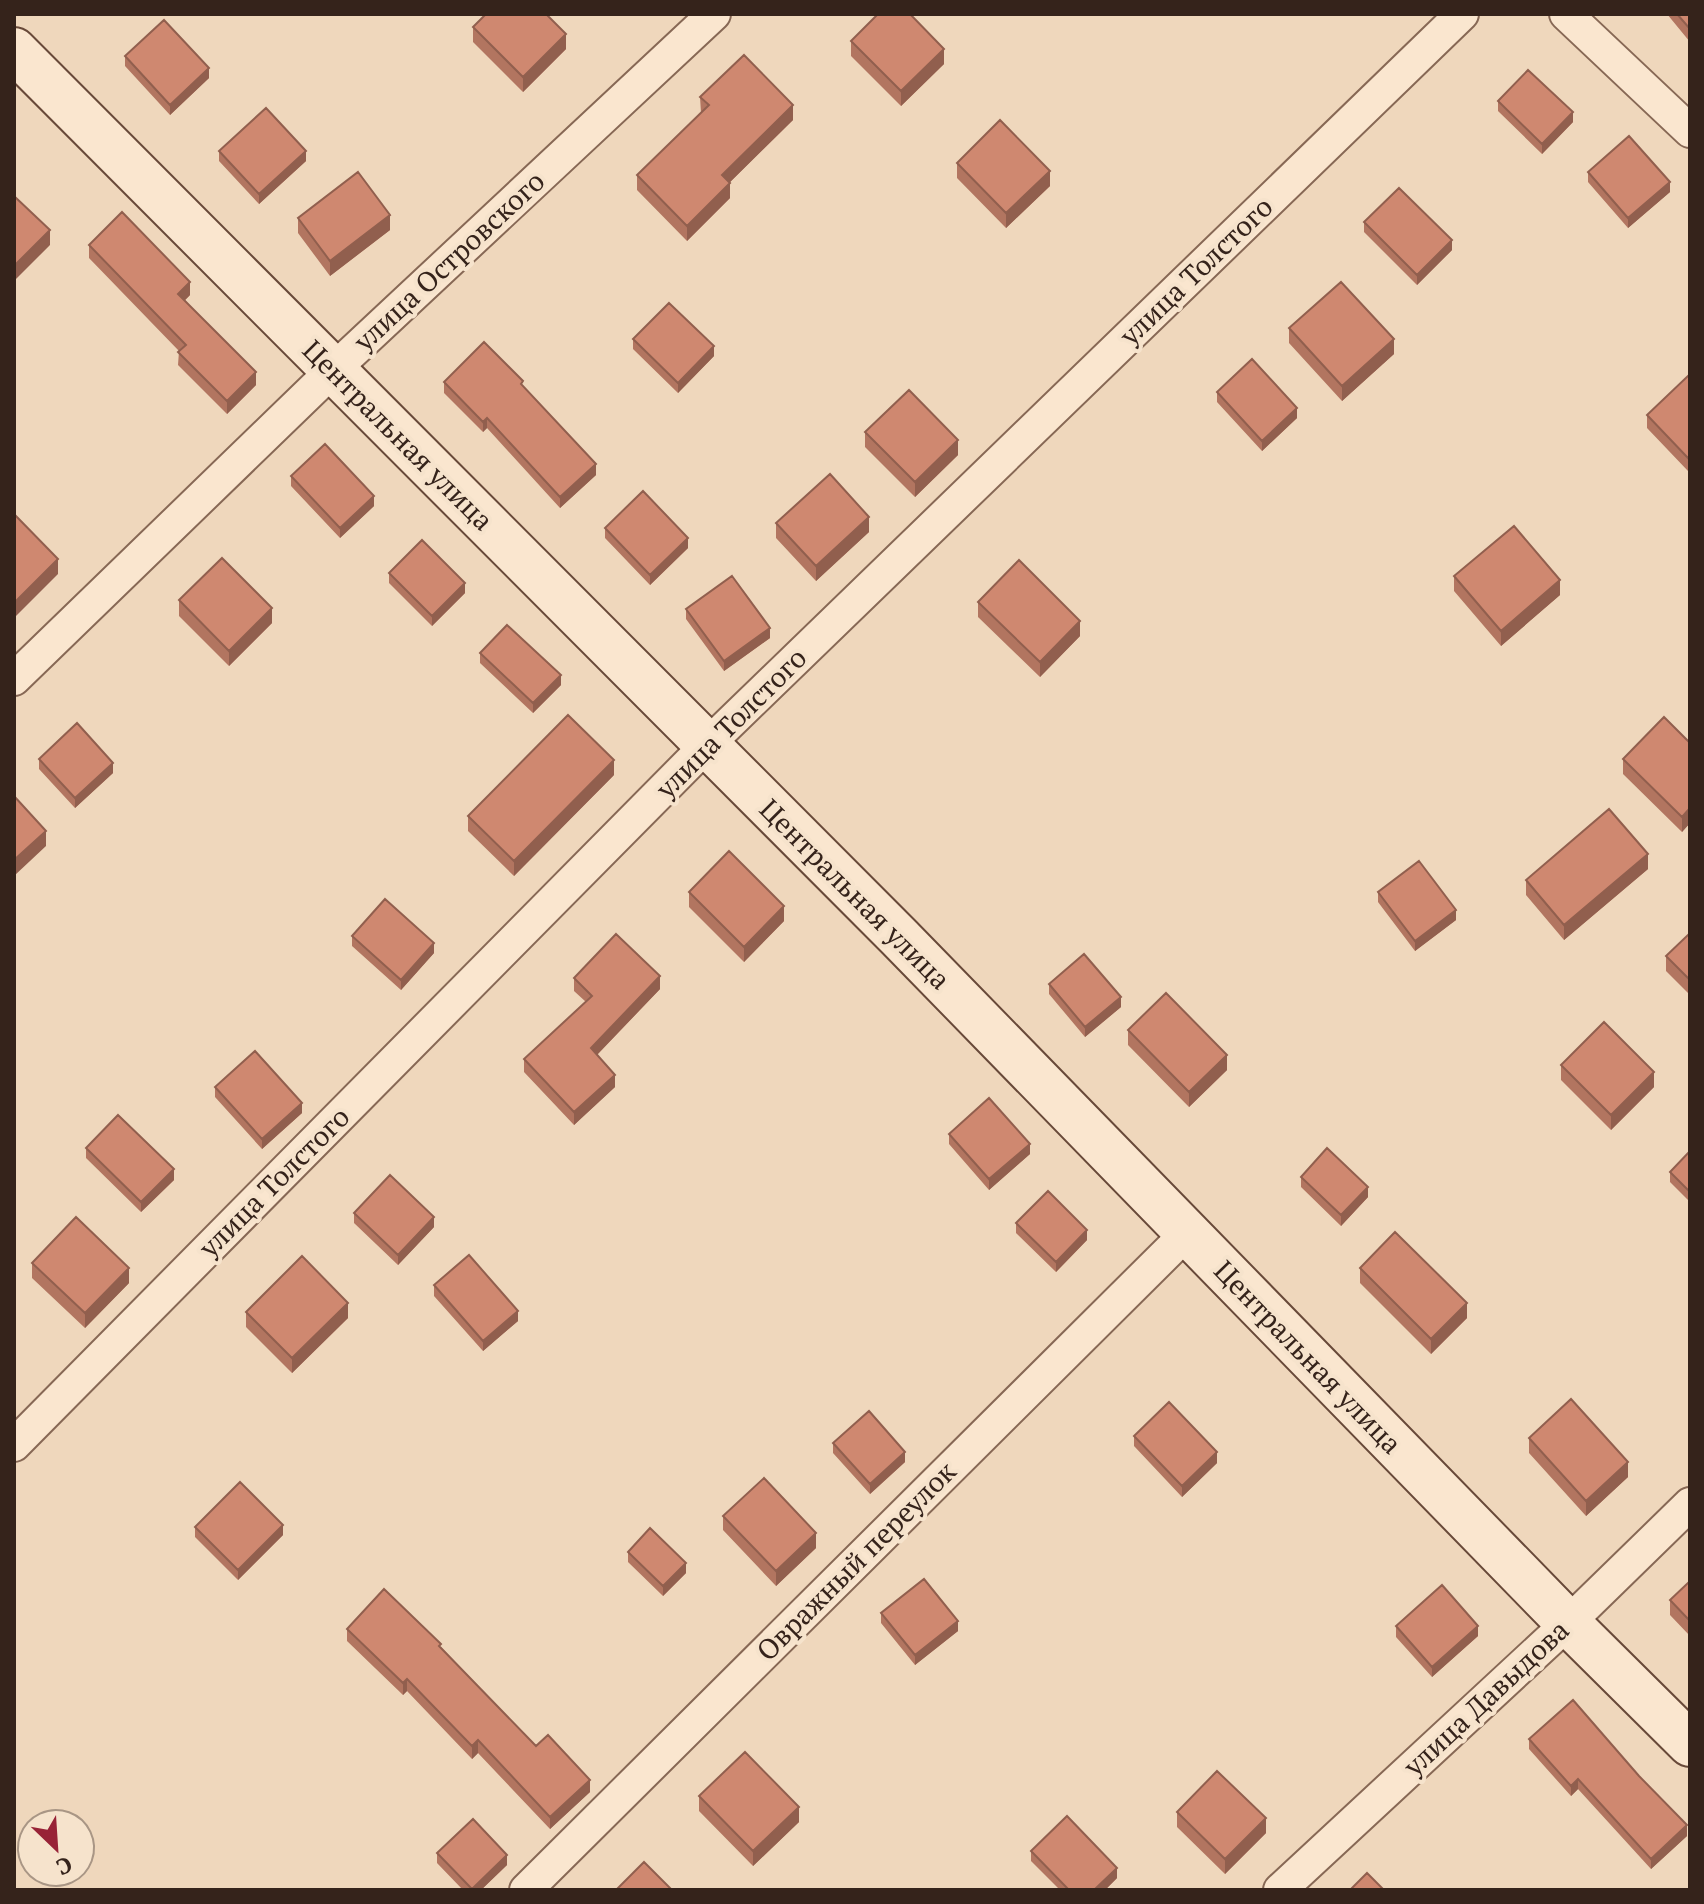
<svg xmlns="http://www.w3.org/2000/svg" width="1704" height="1904" viewBox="0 0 1704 1904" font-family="'PT Serif',serif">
	<rect width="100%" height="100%" fill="#efd7bc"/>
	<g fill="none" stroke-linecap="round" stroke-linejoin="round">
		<defs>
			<path id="street" d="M1566 14 1690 131
				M14 679 333 370 714 14
				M14 1445 707 745 1462 14
				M526 1890 1187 1233
				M1280 1890 1568 1623 1690 1504"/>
			<path id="secondary" d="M14 50 899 937 1568 1623 1690 1744"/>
		</defs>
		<use href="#street" stroke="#876855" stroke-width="36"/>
		<use href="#secondary" stroke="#684939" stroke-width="48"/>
		<use href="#street" stroke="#fae6cf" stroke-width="32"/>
		<use href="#secondary" stroke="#fae6cf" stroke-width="44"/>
	</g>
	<path fill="#b27560" d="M1667 14H1690V42Z
		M473 27 566 49 523 92 473 42Z
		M851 41 944 64 901 106 851 56Z
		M125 56 209 78 170 115 125 66Z
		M700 97 793 120 730 182V198L687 241 637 190V175L701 113Z
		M1498 101 1573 122 1542 154 1498 111Z
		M219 151 306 161 259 204 219 161Z
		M957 163 1050 186 1006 228 957 178Z
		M1588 172 1670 192 1628 228 1588 182Z
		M298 218 390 230 330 276 298 233Z
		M1364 222 1452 250 1417 285 1364 232Z
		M89 245 190 295 185 300 256 385 227 414 178 365 179 351 89 258Z
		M1289 328 1394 354 1342 401 1289 343Z
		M633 339 714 356 678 393 633 349Z
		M1690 374 1688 471 1647 428V415Z
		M444 382 523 386 596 475 560 508 487 428 483 432 444 393Z
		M1217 392 1297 418 1262 451 1217 402Z
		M865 432 958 455 915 497 865 447Z
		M291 476 374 506 340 538 291 486Z
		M776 523 869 532 816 581 776 538Z
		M605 528 688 548 650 585 605 538Z
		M389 573 465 593 432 626 389 583Z
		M1454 576 1560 595 1501 646 1454 591Z
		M179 600 272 623 229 666 179 616Z
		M978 602 1080 636 1040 677 978 617Z
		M686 609 770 638 724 671 686 619Z
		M480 653 561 685 533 713 480 663Z
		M1690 743V823L1682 832 1623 774V759Z
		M39 759 113 773 75 808 39 769Z
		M614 775 514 876 468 831V816Z
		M1648 869 1564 940 1526 895V880Z
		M689 892 784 921 744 962 689 907Z
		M1378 892 1456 920 1415 951 1378 902Z
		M1690 933V995L1666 971V956Z
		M352 936 434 953 401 990 352 946Z
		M574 978 660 989 597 1055 615 1087 574 1125 524 1072V1059L586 1002 574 991Z
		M1049 984 1121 1007 1085 1037 1049 994Z
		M1128 1030 1227 1070 1189 1107 1128 1045Z
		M1561 1065 1654 1087 1611 1130 1561 1080Z
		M215 1087 302 1113 262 1149 215 1097Z
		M949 1134 1030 1154 989 1190 949 1144Z
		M86 1148 174 1180 141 1212 86 1158Z
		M1690 1151V1202L1670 1182V1172Z
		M1301 1177 1368 1197 1341 1226 1301 1187Z
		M354 1213 434 1227 398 1265 354 1223Z
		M1016 1223 1087 1240 1056 1272 1016 1233Z
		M32 1263 129 1283 85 1328 32 1278Z
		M1360 1268 1467 1318 1431 1354 1360 1283Z
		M434 1285 518 1321 483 1351 434 1296Z
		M246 1312 348 1318 292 1373 246 1327Z
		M1134 1436 1217 1463 1182 1497 1134 1446Z
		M1529 1438 1628 1477 1586 1516 1529 1453Z
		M833 1443 905 1462 870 1494 833 1453Z
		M723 1516 816 1548 776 1586 723 1530Z
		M195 1527 283 1535 238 1580 195 1537Z
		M628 1552 686 1573 663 1596 628 1562Z
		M1690 1581V1636L1670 1615V1600Z
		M881 1613 958 1631 915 1665 881 1623Z
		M1396 1626 1478 1636 1432 1677 1396 1637Z
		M347 1629 441 1647 536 1746 590 1792 550 1829 478 1753 472 1759 407 1691 403 1695 347 1641Z
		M1529 1739 1687 1836 1651 1869 1578 1789 1571 1796 1529 1749Z
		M699 1796 799 1822 753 1866 699 1811Z
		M1177 1812 1266 1833 1225 1874 1177 1827Z
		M1031 1851 1117 1878 1105 1890H1060L1031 1861Z
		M437 1853 507 1865 481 1890H463L437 1863Z"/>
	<path fill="#915f4e" d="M566 34V49L523 92V77Z
		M944 49V64L901 106V91Z
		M209 68V78L170 115V105Z
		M793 105V120L722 190V175Z
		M1573 112V122L1542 154V144Z
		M306 151V161L259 204V194Z
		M1050 171V186L1006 228V213Z
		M1670 182V192L1628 228V218Z
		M730 183V198L687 241V226Z
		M390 215V230L330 276V261Z
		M50 230V245L14 281V266Z
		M1452 240V250L1417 285V275Z
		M190 282V295L178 307V294Z
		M1394 339V354L1342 401V386Z
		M714 346V356L678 393V383Z
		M256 372V385L227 414V401Z
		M1297 408V418L1262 451V441Z
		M487 418V428L483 432V422Z
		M958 440V455L915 497V482Z
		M1690 456V469L1688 471V458Z
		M596 464V475L560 508V497Z
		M374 496V506L340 538V528Z
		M869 517V532L816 581V566Z
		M688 538V548L650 585V575Z
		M58 559V574L14 618V603Z
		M1560 580V595L1501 646V631Z
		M465 583V593L432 626V616Z
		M272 608V623L229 666V651Z
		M1080 621V636L1040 677V662Z
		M770 628V638L724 671V661Z
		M561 675V685L533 713V703Z
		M614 760V775L514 876V861Z
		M113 763V773L75 808V798Z
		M1690 808V823L1682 832V817Z
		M46 831V846L14 876V860Z
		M1648 854V869L1564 940V925Z
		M784 906V921L744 962V947Z
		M1456 910V920L1415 951V941Z
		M434 943V953L401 990V980Z
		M660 976V989L591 1061V1048Z
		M1121 997V1007L1085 1037V1027Z
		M1227 1055V1070L1189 1107V1092Z
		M1654 1072V1087L1611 1130V1115Z
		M615 1075V1087L574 1125V1112Z
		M302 1103V1113L262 1149V1139Z
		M1030 1144V1154L989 1190V1179Z
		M174 1169V1180L141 1212V1202Z
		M1368 1187V1197L1341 1226V1215Z
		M434 1217V1227L398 1265V1255Z
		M1087 1230V1240L1056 1272V1262Z
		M129 1268V1283L85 1328V1313Z
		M348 1303V1318L292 1373V1358Z
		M1467 1303V1318L1431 1354V1339Z
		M518 1311V1321L483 1351V1341Z
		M905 1452V1462L870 1494V1484Z
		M1217 1452V1463L1182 1497V1486Z
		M1628 1462V1477L1586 1516V1501Z
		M283 1525V1535L238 1580V1570Z
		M816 1533V1548L776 1586V1571Z
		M686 1563V1573L663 1596V1586Z
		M958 1621V1631L915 1665V1655Z
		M1478 1626V1636L1432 1677V1667Z
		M407 1679V1691L403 1695V1683Z
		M478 1740V1753L472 1759V1746Z
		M1578 1779V1789L1571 1796V1786Z
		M590 1780V1792L550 1829V1817Z
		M799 1807V1822L753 1866V1851Z
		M1266 1818V1833L1225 1874V1859Z
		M1687 1825V1836L1651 1869V1859Z
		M507 1855V1865L481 1890H472Z
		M1117 1868V1878L1105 1890H1094Z"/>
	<path fill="#cf8870" stroke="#915f4e" stroke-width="2" d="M486 14H546L566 34 523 77 473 27Z
		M878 14H910L944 49 901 91 851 41Z
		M1677 14H1690V29Z
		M164 20 209 68 170 105 125 56Z
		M744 55 793 105 722 175 730 183 687 226 637 175 709 105 700 97Z
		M1528 70 1573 112 1542 144 1498 101Z
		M266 108 306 151 259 194 219 151Z
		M1000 120 1050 171 1006 213 957 163Z
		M1629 136 1670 182 1628 218 1588 172Z
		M358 172 390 215 330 261 298 218Z
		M1399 188 1452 240 1417 275 1364 222Z
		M14 196 50 230 14 266Z
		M122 212 190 282 178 294 256 372 227 401 178 352 186 345 89 245Z
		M1341 282 1394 339 1342 386 1289 328Z
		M669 303 714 346 678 383 633 339Z
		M484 342 523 381 521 384 596 464 560 497 487 418 483 422 444 382Z
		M1252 359 1297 408 1262 441 1217 392Z
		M1690 374V456L1688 458 1647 415Z
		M909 390 958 440 915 482 865 432Z
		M325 444 374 496 340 528 291 476Z
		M830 474 869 517 816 566 776 523Z
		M643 491 688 538 650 575 605 528Z
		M14 514 58 559 14 603Z
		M1514 526 1560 580 1501 631 1454 576Z
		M422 540 465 583 432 616 389 573Z
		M222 558 272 608 229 651 179 600Z
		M1019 560 1080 621 1040 662 978 602Z
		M732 576 770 628 724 661 686 609Z
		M507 625 561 675 533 703 480 653Z
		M568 715 614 760 514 861 468 816Z
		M1664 717 1690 743V808L1682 817 1623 759Z
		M77 723 113 763 75 798 39 759Z
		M14 796 46 831 14 860Z
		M1609 809 1648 854 1564 925 1526 880Z
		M729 851 784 906 744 947 689 892Z
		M1419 861 1456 910 1415 941 1378 892Z
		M385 899 434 943 401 980 352 936Z
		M1690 933V980L1666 956Z
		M616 934 660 976 591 1048 615 1075 574 1112 524 1059 592 996 574 978Z
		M1084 954 1121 997 1085 1027 1049 984Z
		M1166 993 1227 1055 1189 1092 1128 1030Z
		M1604 1022 1654 1072 1611 1115 1561 1065Z
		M255 1051 302 1103 262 1139 215 1087Z
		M989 1098 1030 1144 989 1179 949 1134Z
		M118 1115 174 1169 141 1202 86 1148Z
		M1327 1148 1368 1187 1341 1215 1301 1177Z
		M1690 1151V1192L1670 1172Z
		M390 1175 434 1217 398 1255 354 1213Z
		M1048 1191 1087 1230 1056 1262 1016 1223Z
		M76 1217 129 1268 85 1313 32 1263Z
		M1395 1232 1467 1303 1431 1339 1360 1268Z
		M469 1255 518 1311 483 1341 434 1285Z
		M302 1256 348 1303 292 1358 246 1312Z
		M1571 1399 1628 1462 1586 1501 1529 1438Z
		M1169 1402 1217 1452 1182 1486 1134 1436Z
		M869 1411 905 1452 870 1484 833 1443Z
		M764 1478 816 1533 776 1571 723 1516Z
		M240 1482 283 1525 238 1570 195 1527Z
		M650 1528 686 1563 663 1586 628 1552Z
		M924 1579 958 1621 915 1655 881 1613Z
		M1690 1581V1621L1670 1600Z
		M1442 1585 1478 1626 1432 1667 1396 1626Z
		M384 1589 441 1644 439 1646 536 1746 548 1735 590 1780 550 1817 478 1740 472 1746 407 1679 403 1683 347 1629Z
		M1573 1700 1639 1776 1687 1825 1651 1859 1578 1779 1571 1786 1529 1739Z
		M745 1752 799 1807 753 1851 699 1796Z
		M1217 1771 1266 1818 1225 1859 1177 1812Z
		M1067 1816 1117 1868 1094 1890H1069L1031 1851Z
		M473 1819 507 1855 472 1889 437 1853Z
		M644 1862 672 1890H616Z
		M1367 1873 1384 1890H1350Z"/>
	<g text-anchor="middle" stroke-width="8" stroke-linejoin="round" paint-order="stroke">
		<g font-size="28" fill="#35231b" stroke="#f6e3cc">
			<text transform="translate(449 261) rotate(-43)" y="10">улица Островского</text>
			<text transform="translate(1196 271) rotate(-44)" y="10">улица Толстого</text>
			<text transform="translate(398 435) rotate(45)" y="10">Центральная улица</text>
			<text transform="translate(731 723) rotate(-45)" y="10">улица Толстого</text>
			<text transform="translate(855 894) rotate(45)" y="10">Центральная улица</text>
			<text transform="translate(274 1182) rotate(-45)" y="10">улица Толстого</text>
			<text transform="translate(1308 1357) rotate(46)" y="10">Центральная улица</text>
			<text transform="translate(856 1561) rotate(-45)" y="10">Овражный переулок</text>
			<text transform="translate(1486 1698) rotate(-43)" y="10">улица Давыдова</text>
		</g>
	</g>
	<rect width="1704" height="1904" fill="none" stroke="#35231b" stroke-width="32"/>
	<g transform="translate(56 1848) rotate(155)"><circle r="38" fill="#f6e3cc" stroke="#a99685" stroke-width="2"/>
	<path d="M0-6L14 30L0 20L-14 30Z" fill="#982337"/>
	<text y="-12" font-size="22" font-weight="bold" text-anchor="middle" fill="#35231b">С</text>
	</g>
</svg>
